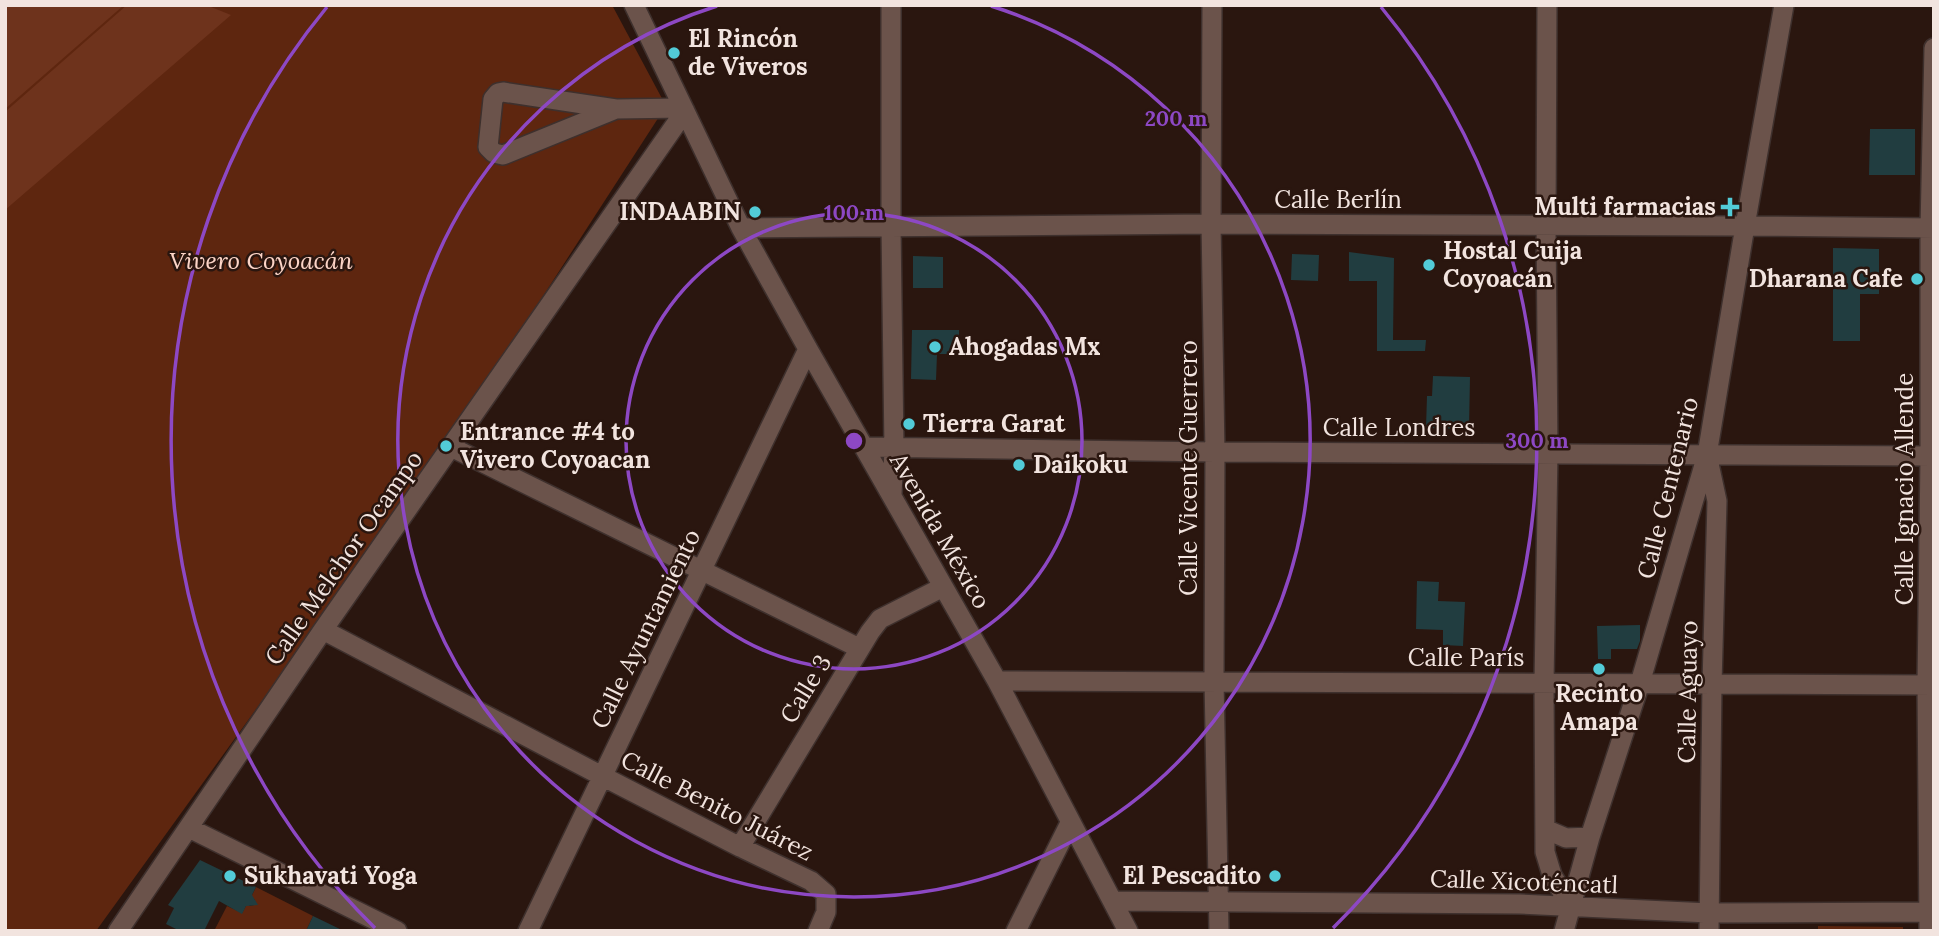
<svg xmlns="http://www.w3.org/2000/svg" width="1939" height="936" viewBox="0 0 1939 936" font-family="Lora,serif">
	<rect width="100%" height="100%" fill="#2a160f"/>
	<path fill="#5e260f" d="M5 5H612L666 106 446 446 96 931H5Z
		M256 887 313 916 306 931H214L227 906 242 913 247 904 250 906 254 905 255 900 251 897Z
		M1818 926 1903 927V931H1818Z"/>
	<path fill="#6e331c" d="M5 5H124L5 109Z
		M127 5H206L231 15 5 210V112Z"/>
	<path fill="#213d40" d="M1870 129H1915V175H1869Z
		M1833 248 1879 249V294H1860V341H1833Z
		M1349 252 1394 258 1393 340H1426L1425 351H1377V281H1349Z
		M1292 254 1319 255 1318 281 1291 280Z
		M913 256 943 257V288H913Z
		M912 330H959V354H937L936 380 911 379Z
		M1433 376 1470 377 1469 429 1426 428 1427 396H1432Z
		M1417 581 1439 582 1438 601 1465 602 1463 646 1443 645V630L1416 629Z
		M1640 625V641L1637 649H1611V659H1598L1597 626Z
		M200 860 256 887 252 895 258 905 246 906 242 914 219 901 204 931H180L166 924 174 908 168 905Z
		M313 916 344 931H306Z"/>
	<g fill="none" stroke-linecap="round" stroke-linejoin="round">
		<defs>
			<path id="minor" d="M634 5 741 228 808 349 997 681 1128 931
				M891 5V227L894 449 892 494
				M1212 5 1211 224 1215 452 1214 681 1219 931
				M1547 5 1546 225 1548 453 1544 682 1545 852 1552 875 1571 907
				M616 109 503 155 494 153 488 147 493 99 498 93 503 92 616 109 683 108
				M741 228 1211 224 1745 226 1934 228
				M451 447 859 648
				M865 447 1215 452 1934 456
				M1708 459 1717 501 1712 684 1709 931
				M323 630 602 776 740 847 811 881 826 894V912L818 931
				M997 681 1934 685
				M189 828 397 931
				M1545 829 1566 838 1590 837
				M740 847 870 632 880 619 943 587
				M1113 901 1520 904 1709 913 1934 912
				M118 931 323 630 685 111
				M528 931 808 349
				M1016 931 1070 823
				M1564 931 1590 837 1640 683 1707 455 1745 226 1784 5
				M1929 931 1927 685 1930 456V228L1934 48"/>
		</defs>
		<use href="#minor" stroke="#3e302d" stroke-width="22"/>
		<use href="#minor" stroke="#6b534b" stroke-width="19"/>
	</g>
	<g fill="none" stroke="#8d48c4" stroke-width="3.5">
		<circle cx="854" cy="441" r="228"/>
		<path d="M991 6A456 456 0 1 1 717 6"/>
		<path d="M375 928A683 683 0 0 1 327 7M1381 7A683 683 0 0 1 1333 928"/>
	</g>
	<g fill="#52cbd7" stroke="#2a160f" stroke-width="2.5">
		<circle cx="674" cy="53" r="7"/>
		<path d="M1726.5 196.5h7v7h7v7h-7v7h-7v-7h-7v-7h7z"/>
		<circle cx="755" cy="212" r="7"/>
		<circle cx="1429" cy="265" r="7"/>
		<circle cx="1917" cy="279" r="7"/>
		<circle cx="935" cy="347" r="7"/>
		<circle cx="909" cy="424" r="7"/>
		<circle cx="446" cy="446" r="7"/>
		<circle cx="1019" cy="465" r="7"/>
		<circle cx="1599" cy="669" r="7"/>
		<circle cx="230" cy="876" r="7"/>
		<circle cx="1275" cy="876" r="7"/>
	</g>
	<g text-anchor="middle" stroke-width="5" stroke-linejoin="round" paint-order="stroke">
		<g font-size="24" font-weight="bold" fill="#f2e4df" stroke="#2a160f" text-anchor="start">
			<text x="688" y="47">El Rincón<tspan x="688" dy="28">de Viveros</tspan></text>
			<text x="1716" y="215" text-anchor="end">Multi farmacias</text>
			<text x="741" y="220" text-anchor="end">INDAABIN</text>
			<text x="1443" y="259">Hostal Cuija<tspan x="1443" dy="28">Coyoacán</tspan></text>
			<text x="1903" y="287" text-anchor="end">Dharana Cafe</text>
			<text x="949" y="355">Ahogadas Mx</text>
			<text x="923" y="432">Tierra Garat</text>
			<text x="460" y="440">Entrance #4 to<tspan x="460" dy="28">Vivero Coyoacan</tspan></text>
			<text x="1033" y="473">Daikoku</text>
			<text x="1599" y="702" text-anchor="middle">Recinto<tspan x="1599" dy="28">Amapa</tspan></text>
			<text x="244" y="884">Sukhavati Yoga</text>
			<text x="1261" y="884" text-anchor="end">El Pescadito</text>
		</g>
		<g font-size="24" fill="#f2e4df" stroke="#2a160f">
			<text x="1338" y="208">Calle Berlín</text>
			<text x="1399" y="436">Calle Londres</text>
			<text transform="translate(1189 468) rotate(-90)" y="8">Calle Vicente Guerrero</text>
			<text transform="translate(1668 488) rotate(-76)" y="8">Calle Centenario</text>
			<text transform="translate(1905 489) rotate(-90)" y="8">Calle Ignacio Allende</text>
			<text transform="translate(940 531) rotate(60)" y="8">Avenida México</text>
			<text transform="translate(344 558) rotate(-55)" y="8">Calle Melchor Ocampo</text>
			<text transform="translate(646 629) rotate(-64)" y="8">Calle Ayuntamiento</text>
			<text x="1466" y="666">Calle París</text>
			<text transform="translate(806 689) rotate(-59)" y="8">Calle 3</text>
			<text transform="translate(1688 692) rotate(-89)" y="8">Calle Aguayo</text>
			<text transform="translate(717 806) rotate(27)" y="8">Calle Benito Juárez</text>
			<text transform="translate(1524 882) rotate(2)" y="8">Calle Xicoténcatl</text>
		</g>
		<g font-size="24" font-style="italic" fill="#fdd5c7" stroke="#2a160f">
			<text x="261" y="269">Vivero Coyoacán</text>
		</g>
	</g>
	<circle cx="854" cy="441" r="10" fill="#8d48c4" stroke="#2a160f" stroke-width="3.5"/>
	<g font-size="21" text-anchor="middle" font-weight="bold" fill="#8d48c4" stroke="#2a160f" stroke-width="5" stroke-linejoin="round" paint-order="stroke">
		<text x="1176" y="126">200 m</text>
		<text x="854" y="220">100 m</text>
		<text x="1537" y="448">300 m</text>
	</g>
	<rect width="1939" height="936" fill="none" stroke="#f2e4df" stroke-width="14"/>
</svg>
